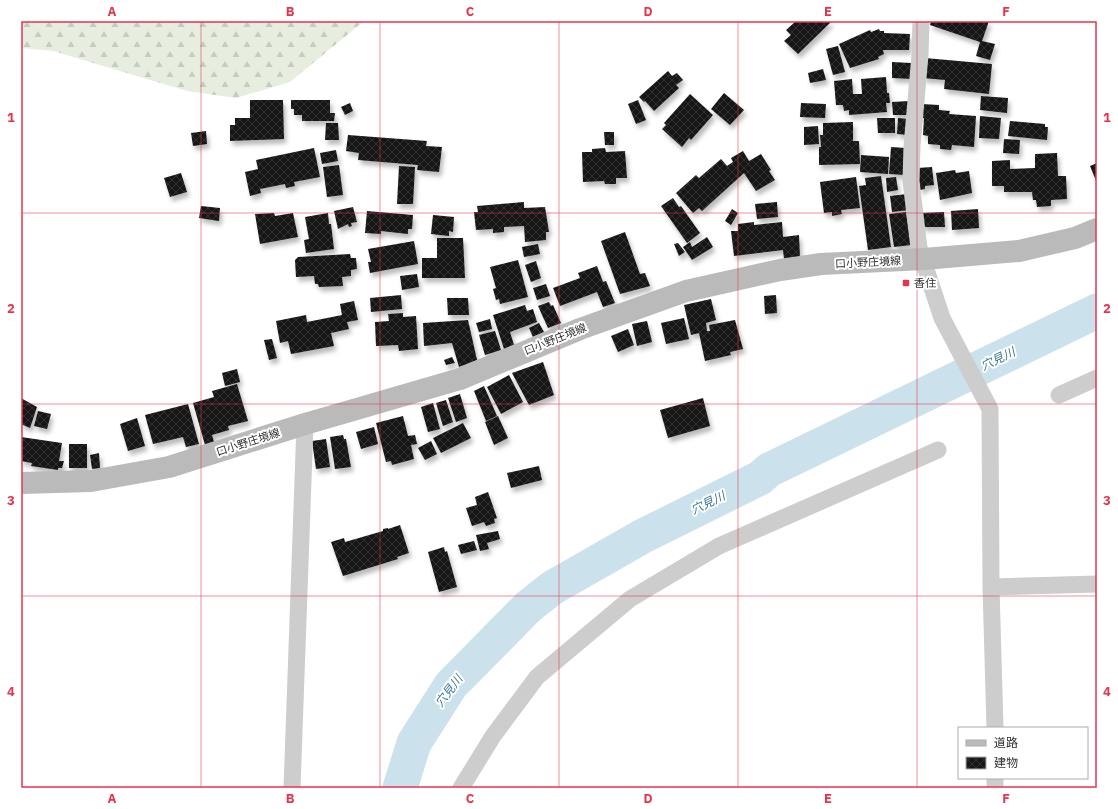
<svg xmlns="http://www.w3.org/2000/svg" width="1118" height="809" viewBox="0 0 1118 809" font-family="'IBM Plex Sans','Noto Sans JP',sans-serif">
	<defs>
		<pattern id="forest-firs" width="22" height="20" patternUnits="userSpaceOnUse"><rect width="22" height="20" fill="#e7eddf"/><path d="M5 1l3.5 6h-7zM16 11l3.5 6h-7z" fill="#c6ccc0"/></pattern>
		<pattern id="building-cross-hatch" width="8" height="8" patternUnits="userSpaceOnUse"><rect width="8" height="8" fill="#171717"/><path d="M0 0l8 8M0 8l8-8" fill="none" stroke="#303030"/></pattern>
		<filter id="shadow"><feDropShadow dx="2.5" dy="4.5" stdDeviation="2" flood-color="#0004"/></filter>
	</defs>
	<rect width="100%" height="100%" fill="#fff"/>
	<path fill="url(#forest-firs)" d="M21 21H364L290 82 236 98 187 91 53 51 21 48Z"/>
	<g fill="none" stroke-linecap="round" stroke-linejoin="round">
		<path stroke="#cbe2ed" stroke-width="35" d="M400 788 414 743 451 685 528 607 552 588 643 536 760 478 769 470 1097 311"/>
	</g>
	<path fill="url(#building-cross-hatch)" filter="url(#shadow)" d="M796 21H832L798 54 784 41 791 35 786 30Z
		M931 21H989L982 41 995 44 990 60 976 56 980 42 930 25Z
		M879 29 880 31H884V33L910 34 909 50H883L884 54 878 57 879 59 850 68 839 44 870 30 871 32Z
		M838 46 845 72 833 75 826 49Z
		M925 58 992 64 989 94 944 89 945 80 923 78Z
		M892 62 911 63 913 79 892 78Z
		M823 69 826 80 810 83 808 73Z
		M668 71 672 76 677 73 683 80 676 85 679 88 654 111 645 101 644 102 639 97Z
		M886 77 887 93H889L890 103H886L887 112 849 115V110L844 111 843 105H836L834 81 852 79 853 94H862L861 79Z
		M724 93 744 110 730 125 711 109Z
		M690 94 713 115 691 140 689 138 682 147 662 129 666 125 664 123Z
		M981 96 1008 98 1007 113 980 110Z
		M250 100H283L284 139 230 141V125H235V118H250Z
		M291 100H330V113H335L334 121H302V115H294V109H291Z
		M638 100 646 120 636 124 628 104Z
		M909 101 910 115H893L892 102Z
		M350 103 353 111 345 115 341 107Z
		M801 103 826 104 825 118 800 117Z
		M922 104 939 105V110L950 111 949 114 976 116 974 147 952 145 951 150 940 149V145L928 144V136L923 135 924 118H921Z
		M980 116 1001 118 999 139 979 138Z
		M877 118H895V133H878Z
		M898 118 909 119 908 135 897 134Z
		M1010 121 1045 124V127H1048L1047 140 1008 136Z
		M853 122V141H859L860 164 819 165V147H821L820 135H823V123Z
		M326 123H338L339 140H325Z
		M818 126 819 144 804 145V127Z
		M206 131 207 144 193 146 191 133Z
		M604 132H614V145H605Z
		M348 135 427 141 426 146 442 147 439 172 417 170 418 165 358 160 359 153 346 151Z
		M1004 139 1020 140 1019 154 1003 153Z
		M891 147 906 148 905 175 889 174Z
		M314 148 320 177 294 182 295 186 286 188 285 184 260 189 261 193 250 196 245 172 258 169 256 160Z
		M605 148 606 152 625 151 627 178H616V184H605L604 181 583 182 582 152H592V149Z
		M336 150 338 161 322 164 320 153Z
		M743 151 749 161 761 154 771 170 769 171 775 180 756 191 744 173 702 211 699 208 693 213 676 193 696 175 699 178 721 159 727 166 733 162 731 158Z
		M1057 153 1058 176H1066L1067 199 1051 200V206L1037 207 1036 200H1033L1032 192H1004V186H992V161L1010 160V169L1035 168V154Z
		M861 155 889 157 888 174 860 172Z
		M1097 163V183L1090 166Z
		M339 165 343 195 327 197 323 167Z
		M399 166 415 167 413 204H397Z
		M932 167 934 185 925 186V189L920 190 917 168Z
		M955 170 956 173 969 171 972 193 940 200 936 173Z
		M181 173 187 192 170 197 164 178Z
		M881 176 891 247 868 250 859 186 866 185 865 178Z
		M856 177 860 208 841 210 842 214 832 216V212L824 213 820 182Z
		M896 177 898 190 887 192 886 178Z
		M907 194 909 210 892 212 890 196Z
		M673 198 679 207 681 206 700 233 687 243 661 206Z
		M524 202V208L545 207 549 232H546V240L525 242 524 226 504 227V232L493 233V229L476 230 474 212H478L477 206Z
		M777 202 778 217 757 219 755 204Z
		M201 206 220 208 219 221 199 218Z
		M353 207 357 222 351 223 352 226 349 227 348 224 338 229 334 211Z
		M732 209 738 213 731 225 725 221Z
		M978 209 979 228 952 230 951 211Z
		M367 211 413 215 412 229H408V234L381 231V234L365 233Z
		M906 212 911 245 894 247 889 214Z
		M944 212 945 227H922L921 213Z
		M274 213 275 216 293 213 298 237 260 244 255 214Z
		M328 213 329 224H331L334 249 306 253 304 240 309 239 305 217Z
		M433 215 454 217 453 232 449 231V236L431 234Z
		M754 222V225L782 222 783 237 799 235 800 258 784 259 783 250 734 256 731 231H738V224Z
		M625 232 640 274 645 273 650 286 620 294 601 241Z
		M707 237 713 247 692 260 683 247 690 242 692 247Z
		M437 238H463L465 278H422V258H437Z
		M414 241 418 264 370 273 368 262H371L368 249Z
		M678 243 685 252 679 256 674 244Z
		M538 244 540 254 524 257 522 247Z
		M350 254 351 258H356L357 269 351 270V276L342 277 343 286 319 287 318 284H315L314 276 296 277 295 260 298 257Z
		M518 260 528 297 500 304 499 299 496 300 493 289 496 288 490 267Z
		M536 261 541 278 531 282 525 265Z
		M597 266 603 282 606 281 615 303 603 307 597 292 560 306 553 288 580 278 578 273Z
		M417 274 419 287 402 290 400 276Z
		M546 284 550 296 537 300 533 288Z
		M401 295 402 309 371 312 370 298Z
		M776 295 777 313 765 314 764 296Z
		M447 298H468L469 315H448Z
		M711 299 716 320 706 323 707 331H710L709 325 735 320 743 349 730 352 731 355 705 361 699 333 691 335 684 305Z
		M354 301 358 320 347 322 349 329 331 333 334 346 291 354 288 341 280 343 276 321 306 315 307 322 342 315 340 304Z
		M549 302 551 306 553 305 561 323 548 328 538 306Z
		M525 305 527 311 533 309 537 322 510 332 514 345 504 349 493 315Z
		M403 313V317L416 316 418 349 399 351 398 345 376 346 375 322 389 321 388 314Z
		M684 318 689 339 666 344 661 323Z
		M490 319 492 329 479 332 476 323Z
		M468 320 477 360 459 367 452 343 424 346 423 323Z
		M647 321 652 342 637 346 632 324Z
		M539 323 544 332 533 337 529 328Z
		M628 329 634 345 618 352 611 336Z
		M495 331 501 350 485 355 479 335Z
		M272 339 277 358 269 360 264 340Z
		M452 357 455 363 446 365 444 360Z
		M543 362 554 395 529 405 512 373Z
		M237 369 240 382 225 386 222 373Z
		M509 375 523 402 501 414 487 387Z
		M237 384 248 421 228 426 229 430 212 435 214 442 205 445 193 403 214 397 212 391Z
		M484 386 497 416 486 421 474 391Z
		M460 394 467 418 456 422 448 398Z
		M21 398 37 407 30 428 21 424Z
		M703 398 710 426 668 438 660 410Z
		M446 400 453 422 443 426 436 403Z
		M433 403 440 429 428 432 421 407Z
		M188 404 199 444 186 447 183 437 153 444 145 415Z
		M38 411 51 414 47 429 34 426Z
		M403 416 408 436 415 435 417 444 411 445 414 459 392 465 391 461 386 462 376 423Z
		M498 416 508 438 494 445 485 422Z
		M137 418 145 446 128 451 120 424Z
		M463 423 471 438 441 453 433 438Z
		M374 427 378 444 361 449 356 432Z
		M343 435 344 439H346L351 467 335 469 330 437Z
		M21 437 62 443 59 461H64L62 468H58V470L31 466 32 463 21 461Z
		M326 439 330 467 316 469 312 441Z
		M431 441 437 454 425 460 418 448Z
		M69 444H87V468H69Z
		M99 453 100 468 92 469 90 455Z
		M539 466 542 480 511 488 507 473Z
		M488 492 497 518 494 519 495 523 486 526 484 522 472 526 466 508 477 505 475 497Z
		M400 525 409 553 397 557 398 559 343 576 331 542 344 538 345 542 383 531V529L388 528V529Z
		M498 531 500 539 487 543 489 549 480 551 476 535Z
		M474 541 477 550 461 554 458 545Z
		M444 547 445 552 447 551 457 587 439 592 428 552Z"/>
	<g fill="none" stroke-linecap="round" stroke-linejoin="round">
		<path stroke="#cdcdcd" stroke-width="17" d="M921 21 920 55 912 146 911 181 919 248 942 318 990 409 991 587 995 728
			M1059 395 1097 378
			M991 587 1097 584
			M995 778V788
			M292 788 305 424
			M461 788 493 736 537 677 630 599 719 546 938 450"/>
		<path stroke="#bababa" stroke-width="22" d="M21 483 91 481 169 467 305 424 460 379 580 329 686 291 780 270 821 264 924 259 1019 251 1075 238 1097 229"/>
	</g>
	<path fill="none" stroke="#e5354e" stroke-width="1" stroke-opacity="0.55" d="M201 21V788M380 21V788M559 21V788M738 21V788M917 21V788M21 213H1097M21 404H1097M21 596H1097"/>
	<rect fill="#e5354e" stroke="#fff" stroke-width="1.5" x="902" y="279" width="8" height="8" rx="2"/>
	<g text-anchor="middle" stroke-width="4" stroke-linejoin="round" paint-order="stroke">
		<g font-size="11" fill="#303030" stroke="#fff">
			<text transform="translate(868 262) rotate(-3)" y="4">口小野庄境線</text>
			<text transform="translate(555 339) rotate(-22)" y="4">口小野庄境線</text>
			<text transform="translate(248 442) rotate(-18)" y="4">口小野庄境線</text>
		</g>
		<g font-size="11" fill="#303030" stroke="#fff" text-anchor="start">
			<text x="914" y="287">香住</text>
		</g>
		<g font-size="12" font-style="italic" fill="#3e7893" stroke="#fff">
			<text transform="translate(998 359) rotate(-26)" y="4">穴見川</text>
			<text transform="translate(708 503) rotate(-26)" y="4">穴見川</text>
			<text transform="translate(449 691) rotate(-53)" y="4">穴見川</text>
		</g>
	</g>
	<rect width="1118" height="809" fill="none" stroke="#ffffff" stroke-width="44"/>
	<rect x="958" y="727" width="130" height="52" fill="#ffffff" stroke="#acacac"/>
	<rect x="966" y="740" width="20" height="6" fill="#bababa" stroke="#acacac"/>
	<text x="994" y="747" font-size="12" fill="#303030">道路</text>
	<rect x="966" y="757" width="20" height="12" fill="url(#building-cross-hatch)" stroke="#acacac"/>
	<text x="994" y="767" font-size="12" fill="#303030">建物</text>
	<rect x="22" y="22" width="1074" height="765" fill="none" stroke="#e5354e" stroke-width="1.5"/>
	<g font-size="13" text-anchor="middle" font-weight="bold" fill="#e5354e">
		<text x="112" y="16">A</text>
		<text x="290" y="16">B</text>
		<text x="470" y="16">C</text>
		<text x="648" y="16">D</text>
		<text x="828" y="16">E</text>
		<text x="1006" y="16">F</text>
		<text x="11" y="122">1</text>
		<text x="1107" y="122">1</text>
		<text x="11" y="313">2</text>
		<text x="1107" y="313">2</text>
		<text x="11" y="505">3</text>
		<text x="1107" y="505">3</text>
		<text x="11" y="696">4</text>
		<text x="1107" y="696">4</text>
		<text x="112" y="803">A</text>
		<text x="290" y="803">B</text>
		<text x="470" y="803">C</text>
		<text x="648" y="803">D</text>
		<text x="828" y="803">E</text>
		<text x="1006" y="803">F</text>
	</g>
</svg>
